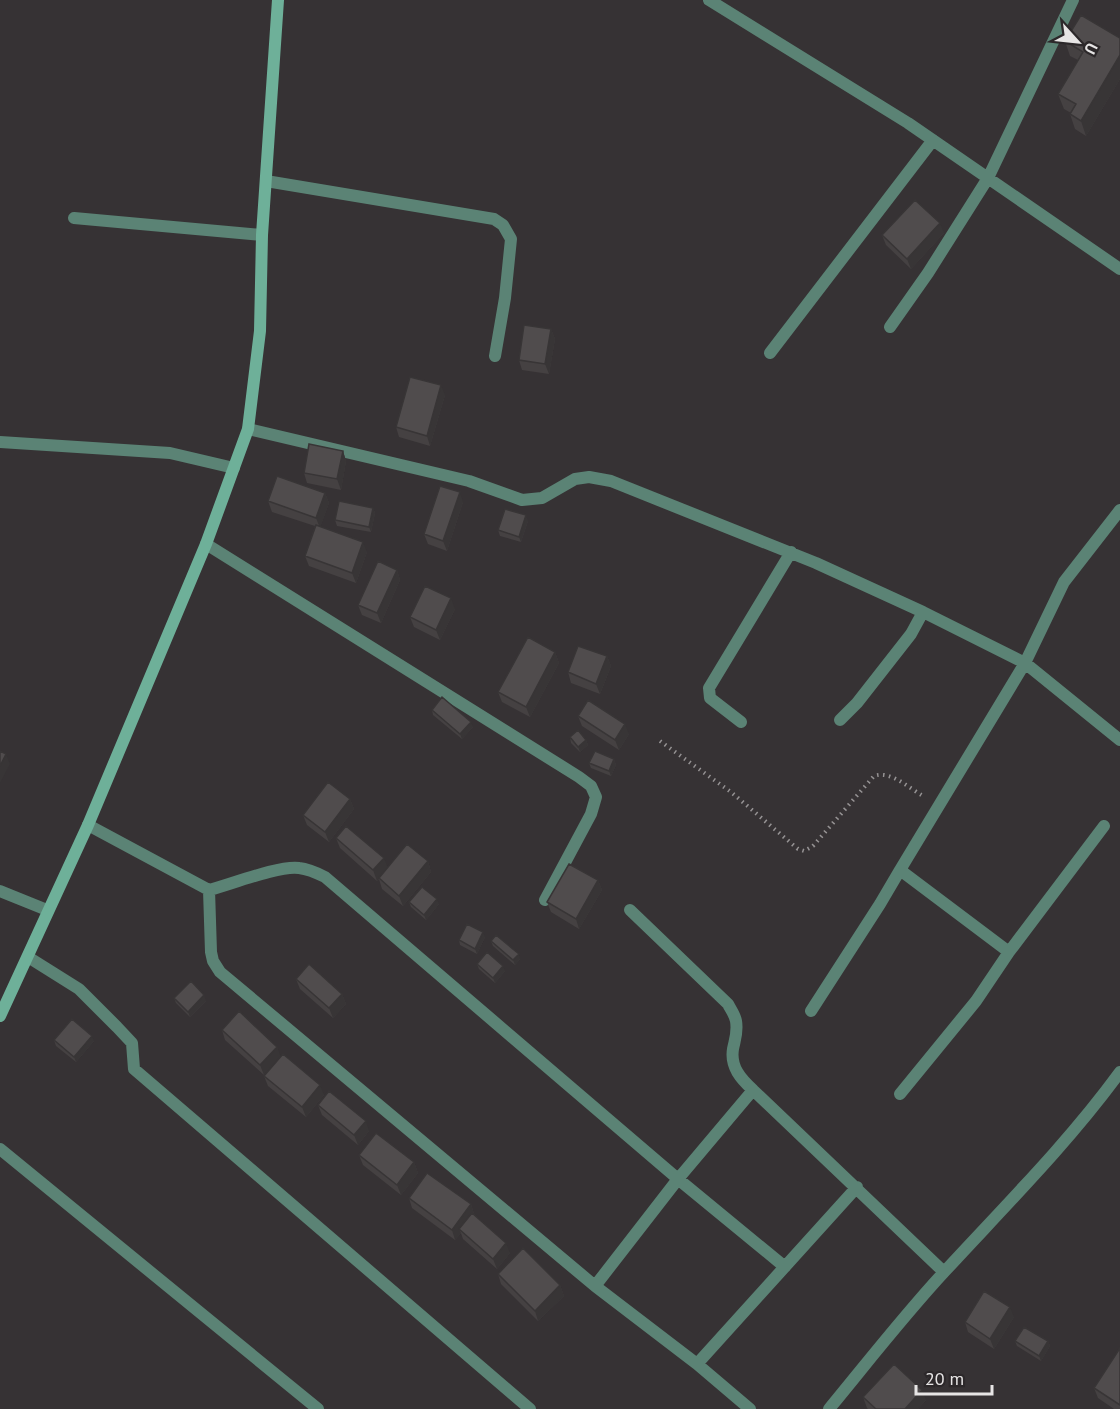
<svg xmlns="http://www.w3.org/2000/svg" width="1120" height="1409" viewBox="0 0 1120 1409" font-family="'PT Sans',sans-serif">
	<rect width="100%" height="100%" fill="#363234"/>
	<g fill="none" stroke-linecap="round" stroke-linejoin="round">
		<path stroke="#969394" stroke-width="4" stroke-dasharray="1.5 4.5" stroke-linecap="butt" d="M660 741 731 792 798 849 804 851 813 846 874 776C890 770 909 788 923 796"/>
		<path stroke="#5b8375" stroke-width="12" d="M709 0 908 123 1120 269
			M266 181 494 219 503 225 511 239 505 298 495 356
			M74 218 262 235
			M890 327 928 273 988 178 1073 0
			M770 353 933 140
			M248 429 469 481 522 500 542 498 575 479 589 477 611 481 816 563 923 612 1025 663 1120 740
			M0 442 170 453 234 468
			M206 544 579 777 591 786 596 797 591 814 545 900
			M840 720 857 703 911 634 923 612
			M741 722 710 698 709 688 791 552
			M88 825 209 890C229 885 280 865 299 868 308 869 317 873 325 877L678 1179 753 1090 944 1272
			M209 890 211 952 213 961 220 972 595 1286 678 1179 785 1267
			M0 891 47 910
			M630 910 728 1004C731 1010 735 1015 736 1021 738 1032 735 1039 733 1049 730 1067 741 1079 753 1090
			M1009 952 1104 826
			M28 957 79 989 117 1027 132 1043 134 1069 530 1409
			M811 1011 880 904 900 870
			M900 1094 976 1001 1009 952 900 870 1025 663 1064 582 1120 510
			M0 1149 318 1409
			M595 1286 697 1364 857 1187
			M697 1364 750 1409
			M829 1409C867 1363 905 1314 946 1270 1005 1206 1069 1142 1120 1072"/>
		<path stroke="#6eb099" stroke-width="12" d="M0 1016 88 825 206 544 248 429 260 331 262 235 278 0"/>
	</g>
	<path fill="#454142" d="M1120 38V79L1086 136 1075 129 1070 114 1071 113 1064 109 1058 94 1078 60 1070 56 1065 41Z
		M944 233 911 269 886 245 882 235Z
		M551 329 555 339 549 374 522 370 519 360Z
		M445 395 430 446 399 437 396 427Z
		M343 451 346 461 341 490 307 483 304 473Z
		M325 493 329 503 320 527 367 552 356 583 309 566 305 556 315 526 272 512 268 501Z
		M463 502 447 551 428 544 424 534Z
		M373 508 375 513 371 532 337 526 335 520Z
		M528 521 521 542 500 536 498 530Z
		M397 570 400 580 381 623 362 615 358 605Z
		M455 609 440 640 414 627 410 617Z
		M555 652 559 663 530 717 502 702 498 692Z
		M607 656 611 666 600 694 571 683 568 672Z
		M432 710 473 727 462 739 433 715Z
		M578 716 629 734 619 750 582 726Z
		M570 737 586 740 588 745 580 752 571 743Z
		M614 759 616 765 611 776 591 768 589 763Z
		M350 799 354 809 329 842 307 825 303 815Z
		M336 838 387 868 428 861 431 872 403 906 382 889 379 879 377 881 340 848Z
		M598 880 602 890 579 929 551 912 547 902Z
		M409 902 439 904 426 920 411 907Z
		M485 937 477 954 460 945 459 940Z
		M491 941 520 959 515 965 493 946Z
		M477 964 505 971 495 983 479 969Z
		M296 979 342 994 346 1004 333 1018 300 989Z
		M174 998 206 1001 190 1017 176 1003Z
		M222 1030 277 1047 280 1057 324 1095 306 1117 268 1086 264 1076 277 1061 264 1075 225 1040Z
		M54 1040 94 1041 76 1062 56 1046Z
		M318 1105 369 1131 358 1145 322 1115Z
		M359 1155 414 1162 418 1173 401 1195 363 1165Z
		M409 1198 471 1204 474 1214 510 1253 497 1269 463 1239 461 1233 455 1240 412 1208Z
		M498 1274 560 1285 564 1296 538 1321 501 1284Z
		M1014 1317 994 1349 968 1332 965 1322Z
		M1015 1341H1048L1050 1346 1041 1361 1017 1346Z
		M1120 1348V1409H1114L1098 1398 1094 1388Z
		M863 1397 926 1400 918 1409H868L867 1408Z"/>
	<path fill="#383536" d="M1120 55V79L1086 136 1081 121Z
		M940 223 944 233 911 269 907 259Z
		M551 329 555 339 549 374 545 364Z
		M441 385 445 395 430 446 427 436Z
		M343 451 346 461 341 490 337 479Z
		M460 492 463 502 447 551 443 541Z
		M325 493 329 503 320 528 316 518Z
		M373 508 375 513 371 532 369 527Z
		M526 515 528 521 521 542 519 537Z
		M363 542 367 552 356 583 352 573Z
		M397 570 400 580 381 623 377 613Z
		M451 598 455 609 440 640 436 630Z
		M555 652 559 663 530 717 526 707Z
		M607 656 611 666 600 694 596 684Z
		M471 722 473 727 462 739 460 734Z
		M625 724 629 734 619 750 615 740Z
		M586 740 588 745 580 752 578 747Z
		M6 754 10 764 0 783V766Z
		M614 759 616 765 611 776 609 771Z
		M350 799 354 809 329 842 325 832Z
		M384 858 388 868 377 881 373 870Z
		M428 861 431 872 403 906 399 896Z
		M598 880 602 890 579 929 576 919Z
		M437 899 439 904 426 920 424 915Z
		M483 932 485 937 477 954 475 949Z
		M519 954 520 959 515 965 513 960Z
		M503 966 505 971 495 983 493 978Z
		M342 994 346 1004 333 1018 329 1008Z
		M204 995 206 1001 190 1017 188 1012Z
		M92 1036 94 1041 76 1062 74 1057Z
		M277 1047 281 1057 264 1075 260 1065Z
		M320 1085 324 1095 306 1117 302 1107Z
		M366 1121 369 1131 358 1145 354 1135Z
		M414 1162 418 1173 401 1195 397 1185Z
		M471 1204 474 1214 459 1229 461 1233 455 1240 452 1230Z
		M506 1243 510 1253 497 1269 493 1259Z
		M560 1285 564 1296 538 1321 535 1311Z
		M1010 1307 1014 1317 994 1349 990 1339Z
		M1048 1341 1050 1346 1041 1361 1039 1356Z
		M922 1390 926 1400 918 1409H905Z"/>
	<path fill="#504c4d" stroke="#383536" stroke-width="1.5" d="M1081 15 1120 38V55L1081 121 1070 114 1076 104 1058 94 1083 52 1065 41Z
		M915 200 940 223 907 259 882 235Z
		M524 325 551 329 545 364 519 360Z
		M410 377 441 385 427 436 396 427Z
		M309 444 343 451 337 479 304 473Z
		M277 476 325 493 316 518 268 501Z
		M440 486 460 492 443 541 424 534Z
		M339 501 373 508 369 527 335 520Z
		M505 509 526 515 519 537 498 530Z
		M316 525 363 542 352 573 305 556Z
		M378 561 397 570 377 613 358 605Z
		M425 586 451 598 436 630 410 617Z
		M528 637 555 652 526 707 498 692Z
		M578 646 607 656 596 684 568 672Z
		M442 697 471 722 460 734 432 710Z
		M588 700 625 724 615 740 578 716Z
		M578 730 586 740 578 747 570 737Z
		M0 751 6 754 0 766Z
		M595 751 614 759 609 771 589 763Z
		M328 782 350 799 325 832 303 815Z
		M346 826 384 858 373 870 336 838Z
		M407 844 428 861 399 896 379 878Z
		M569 864 598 880 576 919 547 902Z
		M422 887 437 899 424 915 409 902Z
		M467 924 483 932 475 949 459 940Z
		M496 935 519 954 513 960 491 941Z
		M487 952 503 966 493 978 477 964Z
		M309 964 342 994 329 1008 296 979Z
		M191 981 204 995 188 1012 174 998Z
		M239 1011 277 1047 260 1065 222 1030Z
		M72 1019 92 1036 74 1057 54 1040Z
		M283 1054 320 1085 302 1107 264 1076Z
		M329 1091 366 1121 354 1135 318 1105Z
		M376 1133 414 1162 397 1185 359 1155Z
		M427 1173 471 1204 452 1230 409 1198Z
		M472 1213 506 1243 493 1259 459 1229Z
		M523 1248 560 1285 535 1311 498 1274Z
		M984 1291 1010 1307 990 1339 965 1322Z
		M1024 1327 1048 1341 1039 1356 1015 1341Z
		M1120 1348V1405L1094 1388Z
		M894 1364 922 1390 905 1409H876L863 1397Z"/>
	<g transform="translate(1078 42) rotate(117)" stroke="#2c282a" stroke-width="4.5" paint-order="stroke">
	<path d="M0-4.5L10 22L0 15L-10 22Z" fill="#e7e5e5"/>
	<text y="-9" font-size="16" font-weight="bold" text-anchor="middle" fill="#e7e5e5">U</text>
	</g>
	<path d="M916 1385v9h76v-9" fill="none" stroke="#e7e5e5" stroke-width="3"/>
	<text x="925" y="1385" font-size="18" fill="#e7e5e5" stroke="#2c282a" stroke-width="4.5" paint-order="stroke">20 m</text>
</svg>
